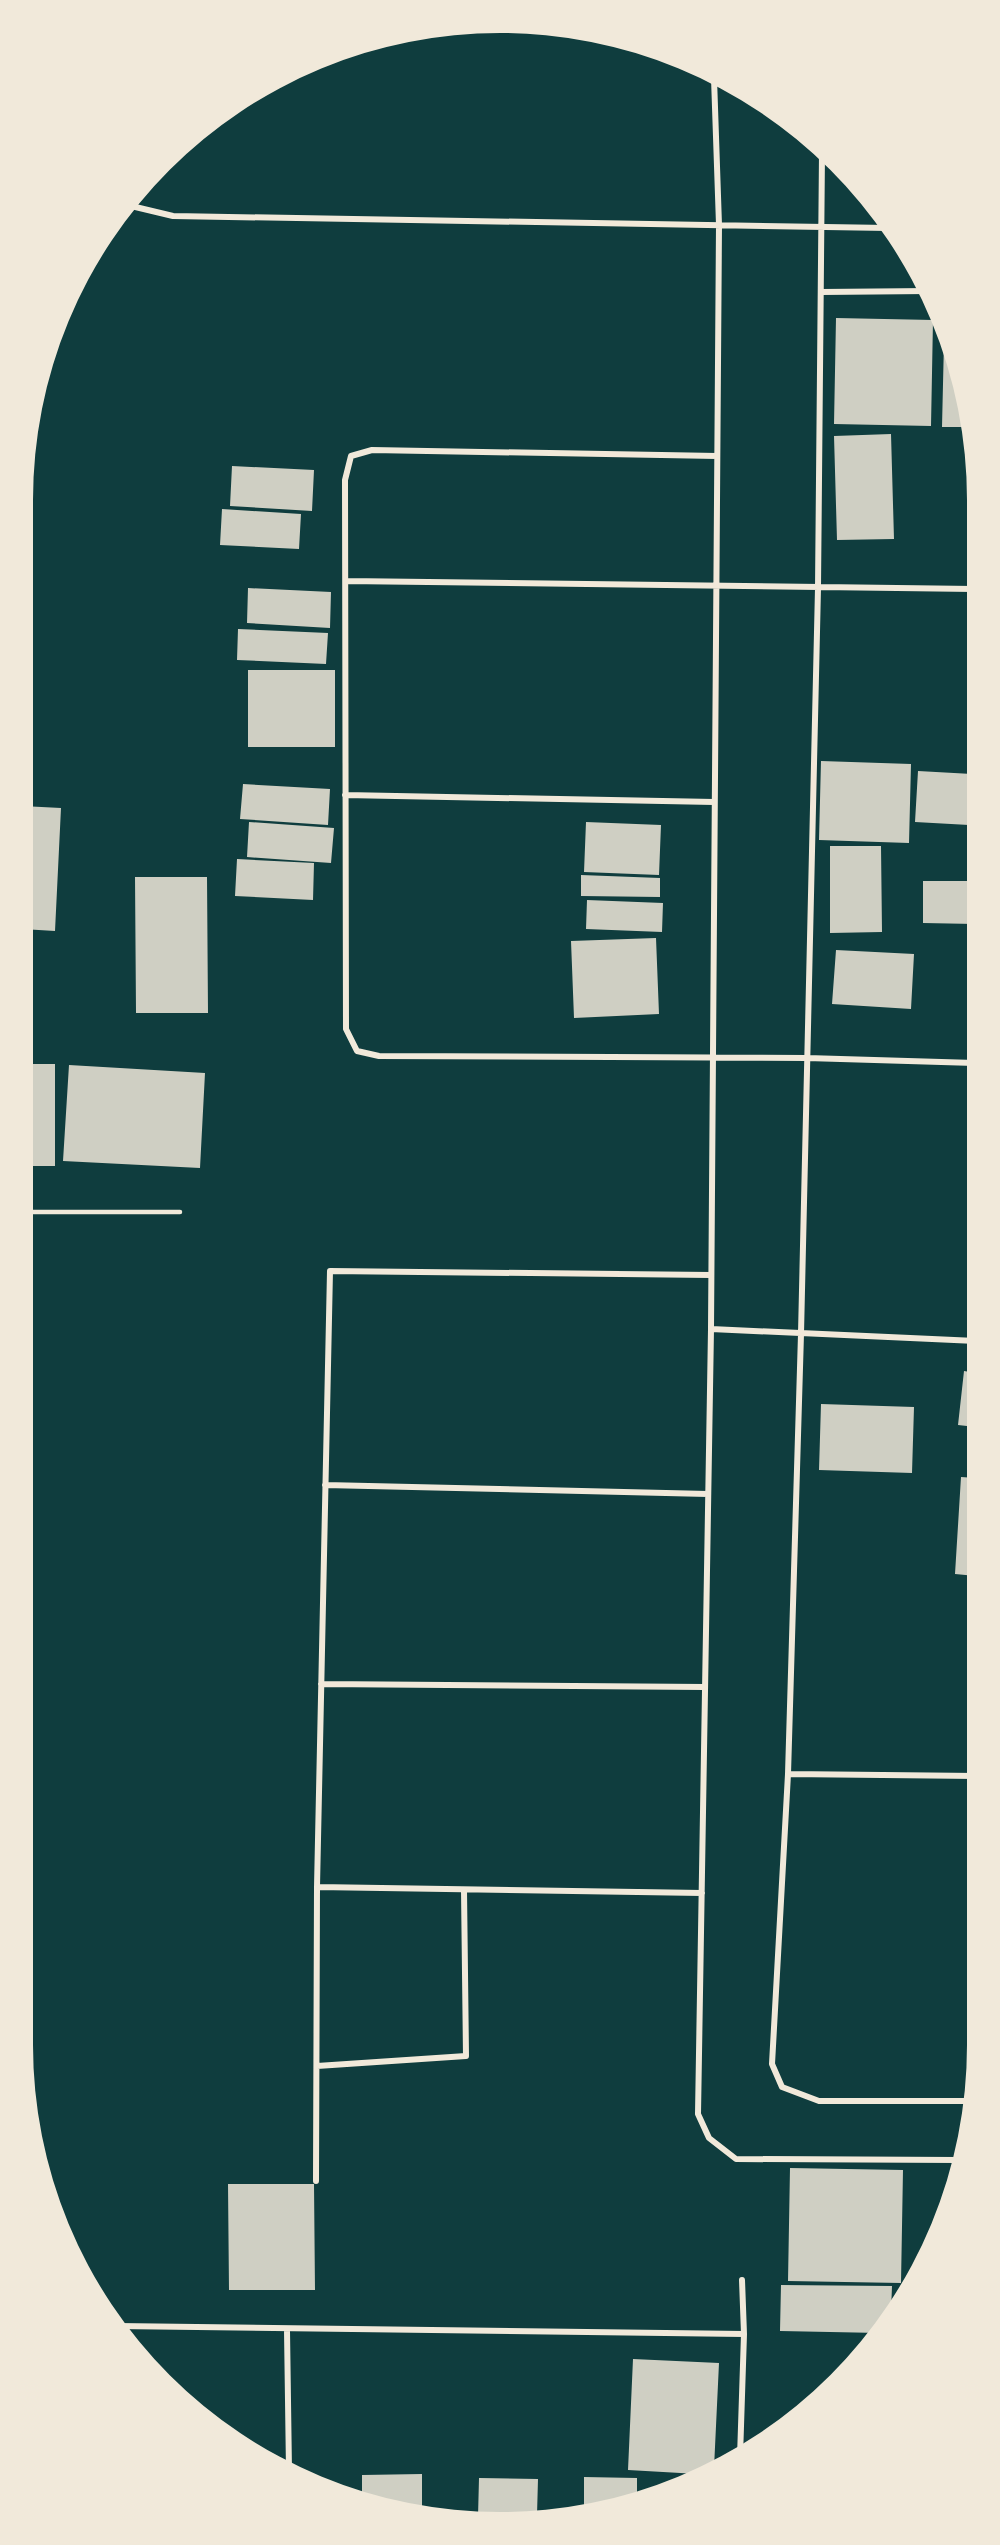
<svg xmlns="http://www.w3.org/2000/svg" width="1000" height="2545" viewBox="0 0 1000 2545" font-family="'PT Sans',sans-serif">
	<rect width="100%" height="100%" fill="#0f3d3e"/>
	<path fill="#cfcfc3" d="M836 318 933 320 931 426 834 424Z
		M944 341 964 407 970 427H942Z
		M891 434 894 539 837 540 834 436Z
		M232 466 314 470 312 511 230 506Z
		M222 509 301 514 299 549 220 545Z
		M248 588 331 592 330 628 247 623Z
		M238 629 328 633 326 664 237 660Z
		M248 670H335V747H248Z
		M821 761 911 764 909 843 819 840Z
		M918 771 972 774 969 825 915 822Z
		M243 784 330 789 328 825 240 819Z
		M22 806 61 808 55 931 22 929Z
		M249 822 334 828 331 863 247 857Z
		M586 822 661 825 659 875 584 872Z
		M830 846H881L882 932 830 933Z
		M237 859 314 863 313 900 235 896Z
		M581 875 660 878V897L581 896Z
		M135 877H207L208 1013H136Z
		M923 881H975V924L923 923Z
		M587 900 663 903 662 932 586 929Z
		M656 938 659 1014 574 1018 571 941Z
		M836 950 914 954 911 1009 832 1004Z
		M22 1064H55V1166H22Z
		M69 1065 205 1073 200 1168 63 1161Z
		M964 1371 976 1373V1427L958 1425Z
		M821 1404 914 1407 912 1473 819 1470Z
		M961 1477 976 1478V1576L955 1574Z
		M790 2168 903 2170 901 2283 788 2281Z
		M228 2184H314L315 2290H229Z
		M781 2285 892 2286 891 2312 880 2333 780 2331Z
		M633 2359 719 2363 714 2468 698 2474 628 2470Z
		M422 2474V2515L362 2501V2475Z
		M584 2477 637 2478V2497L593 2513 584 2514Z
		M479 2478 538 2479 537 2515 478 2517Z"/>
	<g fill="none" stroke-linecap="round" stroke-linejoin="round">
		<path stroke="#f1e9da" stroke-width="4.5" d="M22 1212H180"/>
		<path stroke="#f1e9da" stroke-width="6" d="M714 78 719 225 711 1329 698 2114 709 2138 736 2159 958 2160
			M822 153 818 588 801 1334 788 1774 772 2064 782 2087 819 2101H968
			M127 205 173 216 888 228
			M821 292 929 291
			M717 456 372 450 351 456 345 480 346 1029 357 1051 379 1056 807 1058 975 1063
			M346 581 974 589
			M345 795 714 802
			M711 1329 976 1341
			M325 1485 708 1494
			M321 1684 705 1687
			M788 1774 977 1776
			M317 1887 702 1893
			M317 2066 466 2056 464 1890
			M316 2181 317 1887 330 1271 711 1275
			M117 2326 744 2334
			M287 2330 289 2471
			M740 2457 744 2334 742 2280"/>
	</g>
	<path d="M0 0H1000V2545H0ZM500 33H500A467 467 0 0 1 967 500V2045A467 467 0 0 1 500 2512H500A467 467 0 0 1 33 2045V500A467 467 0 0 1 500 33Z" fill="#f1e9da" fill-rule="evenodd"/>
</svg>
